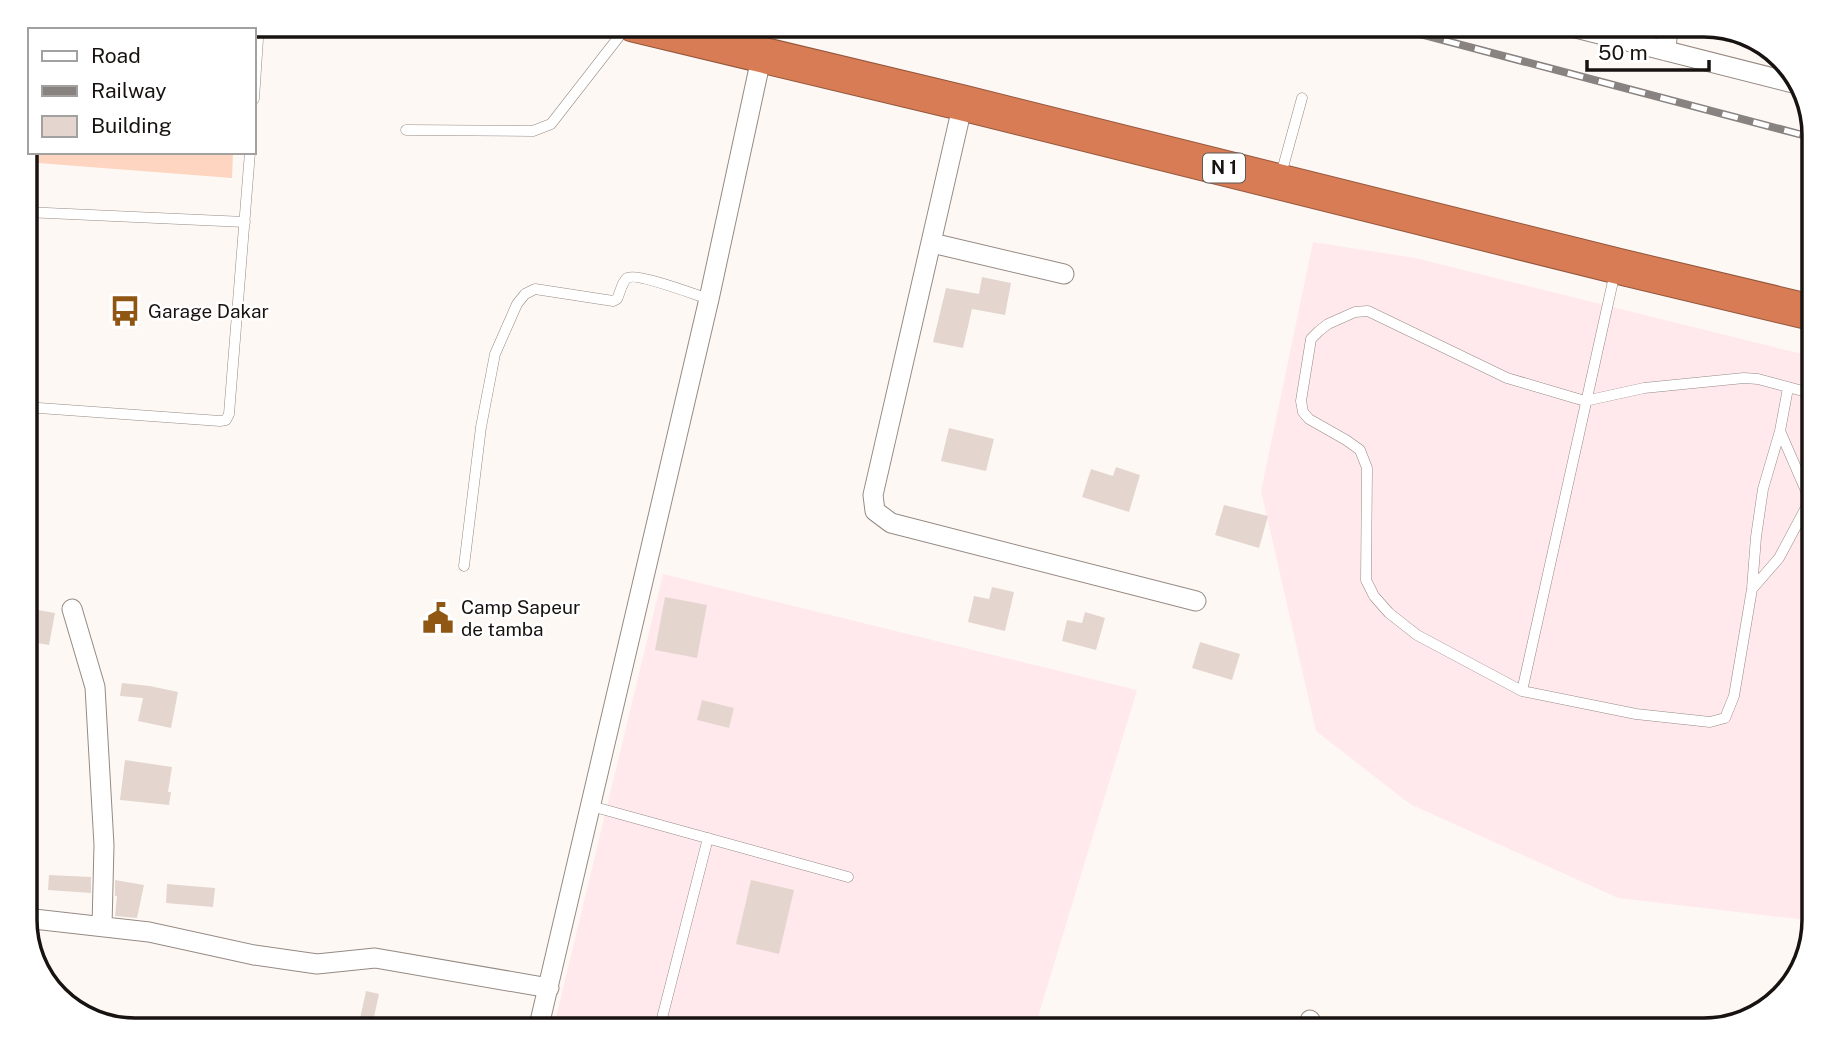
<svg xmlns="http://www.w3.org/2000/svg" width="1839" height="1055" viewBox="0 0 1839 1055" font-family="'Public Sans',sans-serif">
	<rect width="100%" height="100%" fill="#fef8f5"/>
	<path fill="#ffe9ec" d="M1313 242 1415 258 1814 357V921L1618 898 1410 804 1316 731 1261 491Z
		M663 574 1137 690 1034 1030H553Z"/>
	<path fill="#fdd5c1" d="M135 24 239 26V30H122Z
		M30 117V152H233L232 178 25 162V128Z"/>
	<path fill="#e4d6cf" d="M982 277 1011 283 1005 315 972 309 963 348 933 342 946 288 979 294Z
		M949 428 994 439 986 471 941 461Z
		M1116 467 1140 475 1129 512 1082 497 1091 469 1113 476Z
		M1224 505 1268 516 1259 548 1215 535Z
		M992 587 1014 592 1005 631 968 622 974 596 989 599Z
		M665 597 707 605 697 658 655 650Z
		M32 609 55 613 49 645 26 641Z
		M1085 612 1105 618 1096 650 1062 641 1067 620 1082 623Z
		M1200 642 1240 654 1232 680 1192 668Z
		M122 683 150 686 178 692 171 728 138 721 143 698 120 696Z
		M702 700 734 708 729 728 697 720Z
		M125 760 172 767 168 792H171L169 805 120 800Z
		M49 875 91 877V893L48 890Z
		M115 880 144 885 137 918 115 916 117 896H115Z
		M751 880 794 890 779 954 736 944Z
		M167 884 215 888 213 907 166 903Z
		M366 991 379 994 372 1026 359 1023Z"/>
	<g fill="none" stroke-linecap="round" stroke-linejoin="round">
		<defs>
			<path id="lane" d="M254 99 259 24
				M406 130 533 131 551 124 628 25
				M1280 178 1302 98
				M25 212 245 222
				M1788 388 1780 431 1763 489 1756 537 1752 589 1734 696 1725 718 1710 722 1636 714 1522 691 1417 635 1389 613 1374 596 1366 580 1367 468 1360 450 1346 440 1309 419 1303 412 1301 401 1311 339 1319 331 1328 324 1355 312 1368 311 1507 378 1585 401 1644 388 1744 378 1758 379 1814 394
				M25 407 220 421 226 420 229 414 250 152
				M1780 431 1810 500
				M464 566 481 427 495 354 517 304 525 294 535 289 613 301 617 299C620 293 622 282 627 278 636 272 696 295 709 299
				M1752 589 1779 558 1810 500 1814 501
				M1522 691 1615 272
				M591 806 848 877
				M659 1030 708 838"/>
			<path id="street" d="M1560 24 1801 85
				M1666 51 1668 24
				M963 103 873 495 875 511 891 523 1196 601
				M932 243 1064 274
				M72 609 95 687 104 845 102 926
				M25 918 149 932 254 955 317 964 375 958 549 988
				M28 918 29 939
				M538 1030 709 299 762 54
				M1307 1030 1310 1020"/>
			<path id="highway" d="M633 24 963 103 1617 266 1814 313"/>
		</defs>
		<use href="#lane" stroke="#968a83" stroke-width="11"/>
		<use href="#street" stroke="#968a83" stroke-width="21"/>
		<use href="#highway" stroke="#94573d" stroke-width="37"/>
		<use href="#lane" stroke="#fff" stroke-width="10"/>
		<use href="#street" stroke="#fff" stroke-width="19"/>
		<use href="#highway" stroke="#d77c54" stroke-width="35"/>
		<defs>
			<path id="rail" d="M1382 24 1814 138"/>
		</defs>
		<use href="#rail" stroke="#888280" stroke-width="8"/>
		<use href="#rail" stroke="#fff" stroke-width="5" stroke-dasharray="16" stroke-linecap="butt"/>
	</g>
	<defs>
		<symbol id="bus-bare" viewBox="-9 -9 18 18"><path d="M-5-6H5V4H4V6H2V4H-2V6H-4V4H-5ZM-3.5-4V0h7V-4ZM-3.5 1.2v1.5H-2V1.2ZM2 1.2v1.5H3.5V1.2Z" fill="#905613" stroke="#fff" stroke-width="2.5" paint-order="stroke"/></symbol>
		<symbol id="civic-bare" viewBox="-9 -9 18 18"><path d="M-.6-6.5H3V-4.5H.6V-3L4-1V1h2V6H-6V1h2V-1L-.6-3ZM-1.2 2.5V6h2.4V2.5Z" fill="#905613" stroke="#fff" stroke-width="2.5" paint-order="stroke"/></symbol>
	</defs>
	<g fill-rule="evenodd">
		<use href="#bus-bare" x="103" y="289" width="44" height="44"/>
		<use href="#civic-bare" x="416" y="596" width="44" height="44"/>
	</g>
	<g text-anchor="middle" stroke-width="5" stroke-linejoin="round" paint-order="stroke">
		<rect fill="#fff" stroke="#5d5a58" stroke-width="2" x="1203" y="153.5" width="42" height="29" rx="5"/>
		<g font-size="18" font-weight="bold" fill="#181311">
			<text x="1224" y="174">N 1</text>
		</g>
		<g font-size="19" fill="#181311" stroke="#fff" text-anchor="start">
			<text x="148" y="318">Garage Dakar</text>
			<text x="461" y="614">Camp Sapeur<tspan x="461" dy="22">de tamba</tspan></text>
		</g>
	</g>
	<path d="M0 0H1839V1055H0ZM135 37H1704A98 98 0 0 1 1802 135V920A98 98 0 0 1 1704 1018H135A98 98 0 0 1 37 920V135A98 98 0 0 1 135 37Z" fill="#fff" fill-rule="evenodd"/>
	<path fill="none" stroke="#181311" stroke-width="3.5" d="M135 37H1704A98 98 0 0 1 1802 135V920A98 98 0 0 1 1704 1018H135A98 98 0 0 1 37 920V135A98 98 0 0 1 135 37Z"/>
	<rect x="28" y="28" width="228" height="126" fill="#ffffff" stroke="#a3a1a0" stroke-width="2"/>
	<rect x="42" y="51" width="35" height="10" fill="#ffffff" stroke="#a3a1a0" stroke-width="2"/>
	<text x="91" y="63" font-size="21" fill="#181311">Road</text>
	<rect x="42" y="86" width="35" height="10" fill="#888280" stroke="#a3a1a0" stroke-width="2"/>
	<text x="91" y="98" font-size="21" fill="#181311">Railway</text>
	<rect x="42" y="116" width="35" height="21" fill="#e4d6cf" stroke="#a3a1a0" stroke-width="2"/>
	<text x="91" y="133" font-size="21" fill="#181311">Building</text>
	<path d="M1587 60v10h122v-10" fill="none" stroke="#181311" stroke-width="3.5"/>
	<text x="1598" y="60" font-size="21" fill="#181311" stroke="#ffffff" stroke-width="5" paint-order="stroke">50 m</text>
</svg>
